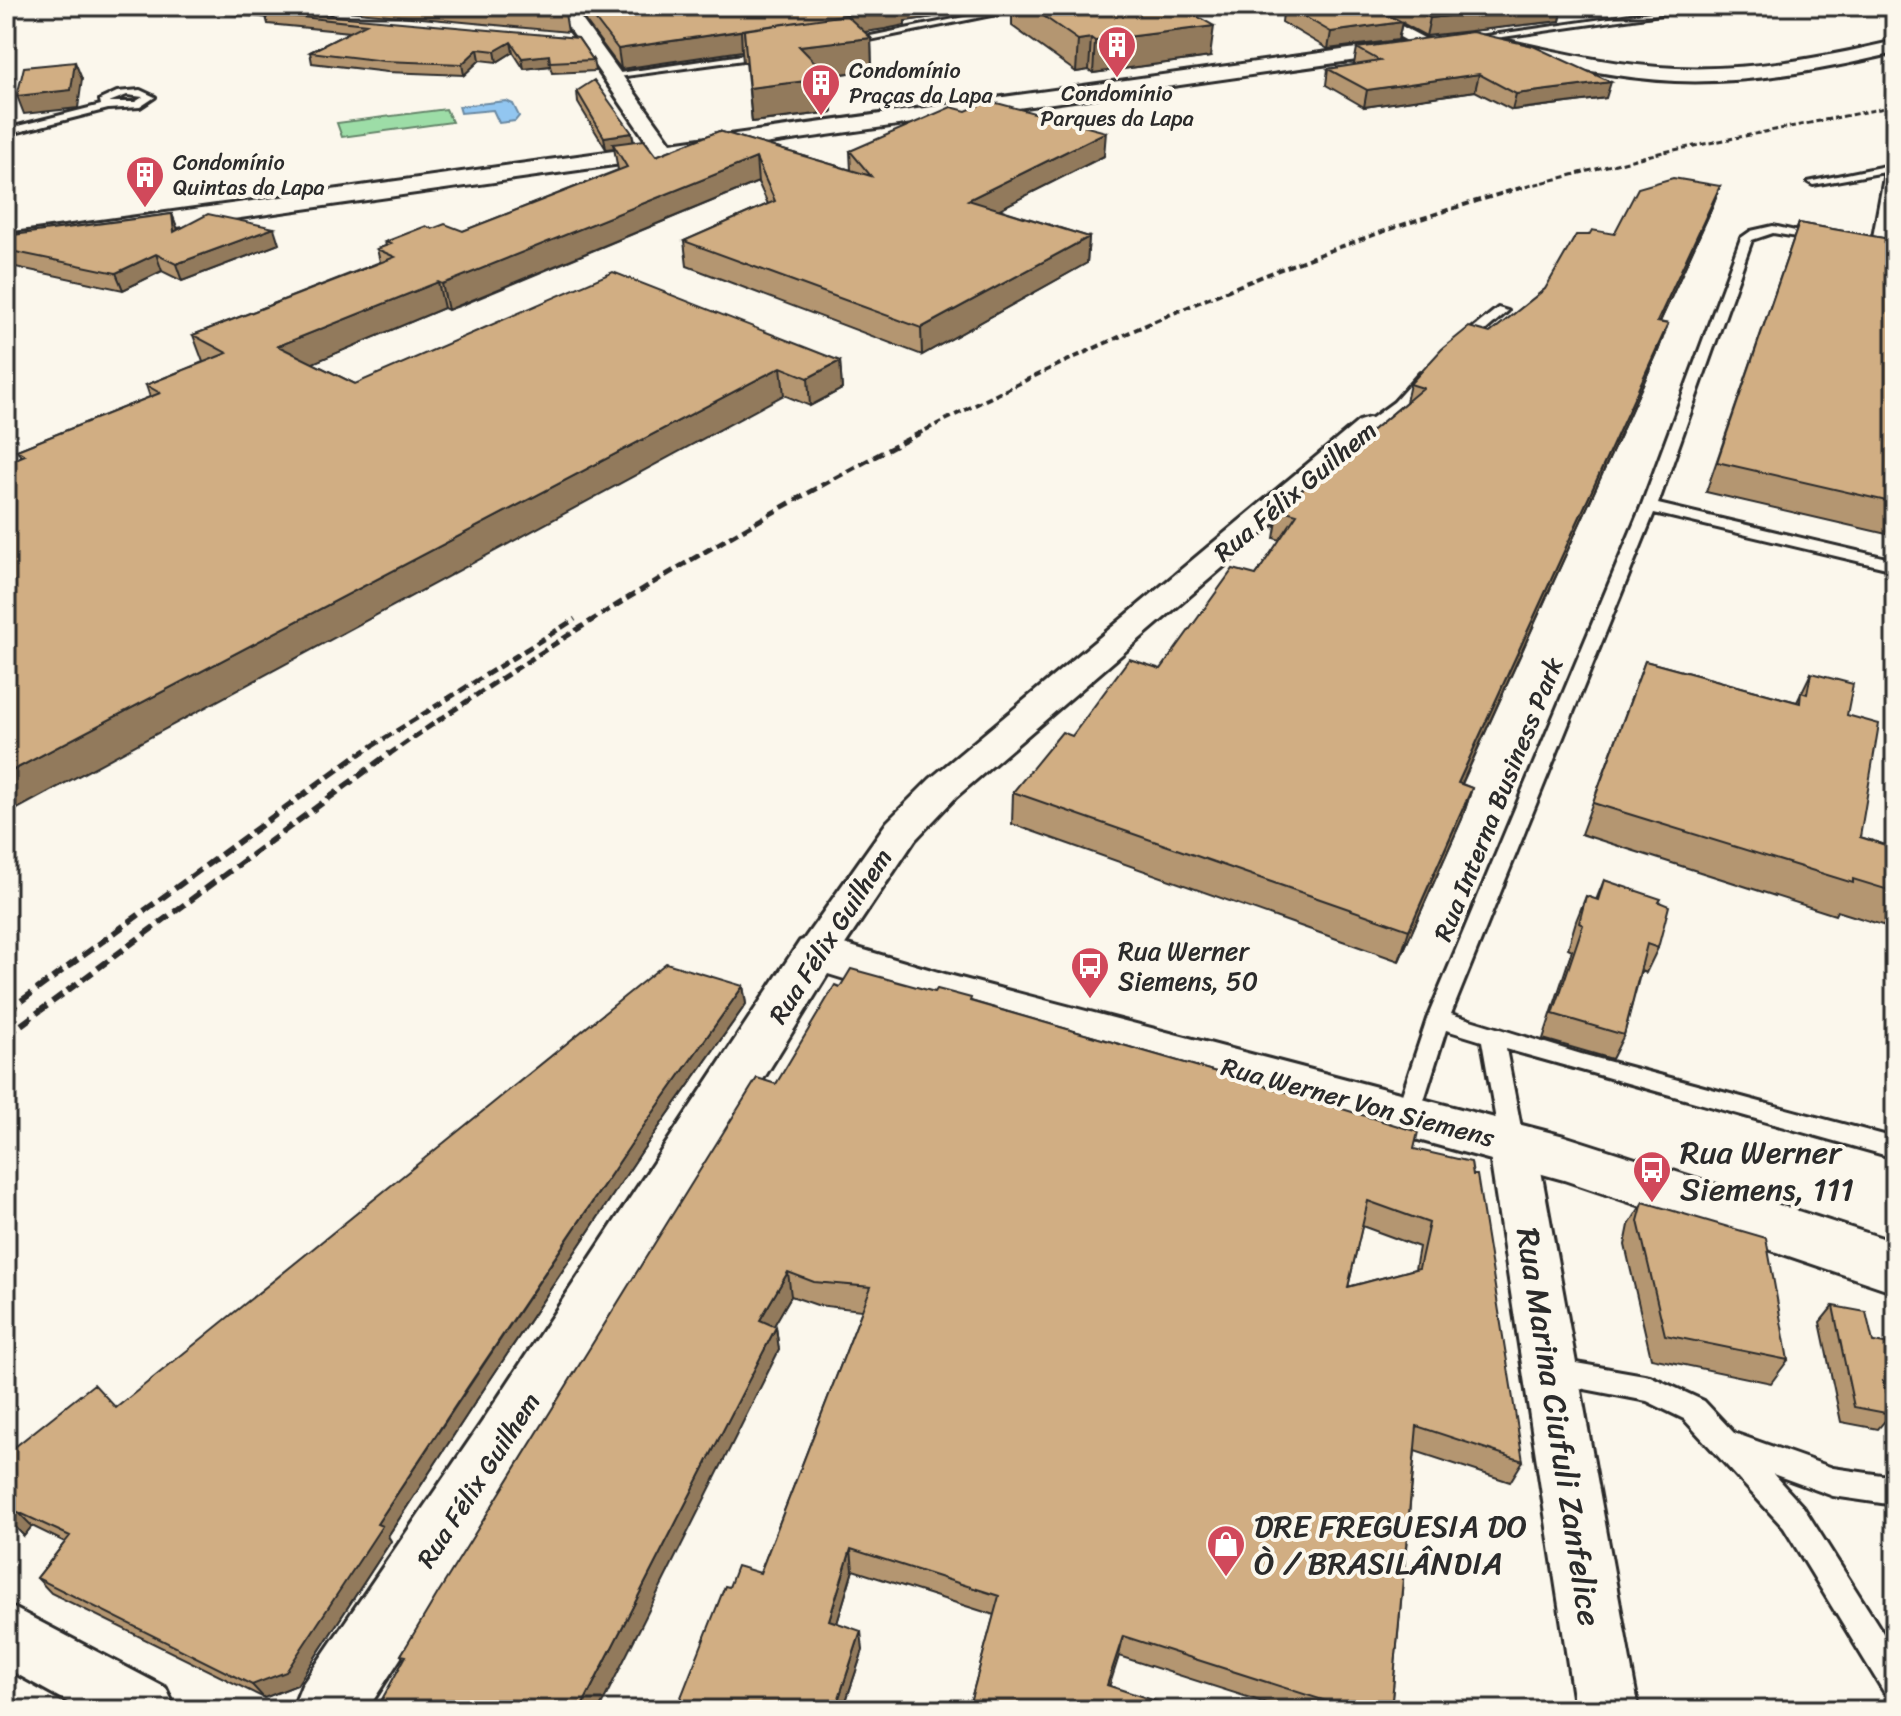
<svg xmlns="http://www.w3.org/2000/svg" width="1901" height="1716" viewBox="0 0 1901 1716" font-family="Sriracha,sans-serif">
	<rect width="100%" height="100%" fill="#fbf7ec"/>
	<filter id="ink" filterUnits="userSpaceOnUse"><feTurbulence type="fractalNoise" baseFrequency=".0125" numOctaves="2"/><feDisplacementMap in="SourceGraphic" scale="16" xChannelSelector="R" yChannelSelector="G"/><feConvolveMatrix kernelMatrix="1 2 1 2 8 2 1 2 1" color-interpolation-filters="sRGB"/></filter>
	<g filter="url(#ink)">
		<path fill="#9ddda7" stroke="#648469" stroke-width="2" d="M446 109 452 122 342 137 337 123Z"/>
		<path fill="#92c6f0" stroke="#6988a1" stroke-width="2" d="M506 101 513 104 519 116 515 121 499 123 493 110 461 113 459 106Z"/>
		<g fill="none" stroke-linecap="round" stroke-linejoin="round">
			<defs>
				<path id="service" d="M1018 6H1035L845 45 841 42Z
					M1692 6H1715L1469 42 1465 39Z
					M770 51 773 56 611 78 606 75Z
					M140 90 155 97 140 107 108 109 6 135V129L101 105 100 100 117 92ZM127 95 143 97 135 102H109Z
					M1895 164 1883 248 1877 252 1871 248 1885 172 1813 185 1808 182Z
					M1773 226 1826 238 1820 241 1773 233 1752 240 1658 504 1895 560V570L1654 513 1451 1014 1581 1054 1895 1138V1158L1506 1049 1524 1143 1520 1150 1512 1153 1504 1150 1500 1143 1482 1041 1446 1030 1419 1116 1415 1123 1407 1126 1399 1123 1395 1116 1427 1019 1641 507 1741 238 1751 231Z
					M1498 308 1508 311 1463 350H1453V344Z
					M1420 373 1432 376C1419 392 1386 433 1364 430V424L1394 402Z
					M1553 1359 1650 1376 1704 1401 1734 1433 1833 1468 1895 1477V1505L1833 1496 1773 1474 1804 1508 1895 1652V1697L1884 1692 1784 1528 1684 1419 1647 1401 1543 1381 1540 1372 1543 1363Z"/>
				<path id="minor" d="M212 6C234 6 316 3 331 16L322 21 220 11Z
					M1343 6H1364L1435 44 1426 49 1420 48Z
					M1369 418 1379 421 1383 427 1379 433 956 797 915 840 832 964 817 969 802 964 796 953 802 942 887 822 930 779 1359 421Z
					M1512 1123 1529 1129 1536 1143 1639 1710H1575L1488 1143 1495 1129Z
					M6 1604 166 1688 176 1710H82L6 1668Z"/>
				<path id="tertiary" d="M554 6H572L671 143 1414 40 1424 46 1414 52 6 251V235L650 146Z
					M1494 38C1554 51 1614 66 1676 68 1750 71 1823 58 1895 41V53C1823 70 1749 84 1675 81 1612 78 1548 63 1487 48L1484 44 1487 40Z
					M817 936 945 974 1564 1136 1895 1242V1292L1564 1180 945 1010 828 974 526 1464 367 1710H292L302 1685 482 1422 800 941Z"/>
			</defs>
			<use href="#service" stroke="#2b2b2b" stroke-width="6"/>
			<use href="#minor" stroke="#2b2b2b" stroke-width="6"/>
			<use href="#tertiary" stroke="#2b2b2b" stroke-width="6"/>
			<use href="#service" fill="#fbf7ec" fill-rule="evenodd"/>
			<use href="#minor" fill="#fbf7ec" fill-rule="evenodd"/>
			<use href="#tertiary" fill="#fbf7ec" fill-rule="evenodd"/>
			<path stroke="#2b2b2b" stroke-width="3" stroke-dasharray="6 3" stroke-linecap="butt" d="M1517 189 1659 153 1895 106"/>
			<path stroke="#2b2b2b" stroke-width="4" stroke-dasharray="7 4" stroke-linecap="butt" d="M916 435C1110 335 1314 247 1524 187"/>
			<path stroke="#2b2b2b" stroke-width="5" stroke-dasharray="10 5" stroke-linecap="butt" d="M358 755 575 619
				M388 755C558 637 736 528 920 433"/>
			<path stroke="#2b2b2b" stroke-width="6" stroke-dasharray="13 6" stroke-linecap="butt" d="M6 1012 360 753
				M6 1036 390 753"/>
		</g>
		<path fill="#b49671" stroke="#2b2b2b" stroke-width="2" fill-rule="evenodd" d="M294 6H561L565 13 568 32Z
			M574 6H970V12L905 21V25L864 32 871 38 872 70 827 76 830 78 832 112 752 122 746 62H743L742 51 621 69Z
			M1012 6H1109L1118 12 1210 57 1093 73 1089 70 1076 72 1012 26Z
			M1270 6H1563L1560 21 1426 36 1402 23 1398 40 1328 49 1282 22 1283 13Z
			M265 13 578 38 593 60 595 71 552 73 550 66 524 69 513 52 497 62 480 60 464 75 387 72 312 63 310 52 350 32 268 24Z
			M1357 48 1606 98 1512 110 1475 91 1364 107 1326 85 1328 69 1355 65 1354 64Z
			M577 91 632 133 634 142 656 156 719 131 851 170 850 151 1104 156 999 209 1089 237 1087 263 922 355 687 266 684 241 768 204 758 182 462 305 448 310 444 308 312 363 355 384 840 361 842 389 810 406 784 395 21 457 17 450 150 397 146 385 203 362 193 335 380 262 377 249 386 246 385 242 432 229 463 231 618 170 614 148 606 149 578 103Z
			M1720 186 1711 210 1660 322 1668 324 1658 351 1462 784 1472 788 1462 819 1399 961 1012 824 1013 792 1072 736 1161 669 1256 575 1280 540 1274 538 1279 509 1406 402 1410 384 1490 333 1614 234Z
			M172 214 178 230 279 244 182 281 162 271 123 290 6 265V236Z
			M1799 223 1895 240V536L1706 492Z
			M1645 661 1797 702 1811 673 1847 715 1860 837 1895 848V929L1837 911 1835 915 1581 834Z
			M1604 880 1659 902 1658 948 1646 973 1641 971 1624 1035 1612 1059 1543 1039 1572 950 1568 948 1576 921 1586 896 1596 900Z
			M743 986 746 1004 642 1151 474 1404 388 1536 391 1541 297 1685 264 1698 51 1593 37 1578 65 1542 32 1526 24 1536 10 1521 116 1408Z
			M840 987 935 992 971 1001 1261 1085 1414 1149 1523 1461 1510 1482 1415 1451 1391 1710H1288L1119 1656 968 1710 994 1615 853 1570 837 1623 863 1650 843 1710H676L729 1587 760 1573 862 1310 817 1305 791 1296 773 1326 776 1327 779 1350 404 1659 401 1655ZM1362 1226 1419 1247 1415 1269 1348 1287Z
			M1643 1202 1788 1360 1771 1383 1651 1358 1625 1245 1629 1225Z
			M1833 1306 1873 1342 1895 1346V1401L1888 1400 1891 1414 1878 1429 1841 1422 1820 1322Z"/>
		<path fill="#927a5c" stroke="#2b2b2b" stroke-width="2" d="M900 6H970V12L905 21V25L885 29 746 50 744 31Z
			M1542 6H1563L1560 21 1426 36 1430 18Z
			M1402 22 1398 40 1328 49 1331 32Z
			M1214 26 1210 57 1093 73 1095 41Z
			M741 31 742 51 621 69 618 49Z
			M871 38 872 70 801 79 799 46Z
			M1091 38 1089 70 1076 72 1078 40Z
			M511 42 513 52 497 62 495 51Z
			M478 49 480 60 464 75 462 64Z
			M549 55 550 66 524 69 522 58Z
			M75 62 82 79 78 108 24 114 17 96Z
			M1479 74 1475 91 1364 107 1367 90Z
			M830 78 832 112 752 122 749 88Z
			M1611 82 1606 98 1512 110 1516 94Z
			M1106 132 1104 156 968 225V200Z
			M632 133 634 145 613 144 614 148 606 149 604 137Z
			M756 158 758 182 448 310 442 284Z
			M1720 186 1711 210 1648 348 1657 322Z
			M172 214 178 230 174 232Z
			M274 228 279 244 182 281 176 264Z
			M1089 237 1087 263 922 355 921 328Z
			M156 254 162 271 123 290 116 273Z
			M438 282 444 308 287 374 278 346Z
			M1668 324 1658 351 1448 814 1458 783Z
			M840 361 842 389 810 406 808 378Z
			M781 367 784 395 6 815V774Z
			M1472 788 1462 819 1399 961 1409 930Z
			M743 986 746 1004 642 1151 474 1404 388 1536 391 1541 297 1685 264 1698 252 1685 377 1524 638 1134Z
			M788 1272 791 1296 764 1343 760 1320Z
			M776 1327 779 1350 599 1710H580Z
			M18 1512 32 1526 24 1536 10 1521Z
			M851 1549 853 1570 832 1640 829 1620Z
			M861 1631 863 1650 843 1710H835Z
			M1123 1636 1119 1656 1104 1703 1107 1685Z"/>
		<path fill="#d1ae83" stroke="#2b2b2b" stroke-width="2" fill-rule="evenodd" d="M489 6H561L565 13Z
			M585 6H904L618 49Z
			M1029 6H1109L1118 12 1165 6H1179L1214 26 1095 41 1091 38 1078 40Z
			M1286 6H1371L1402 22 1331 32Z
			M1406 6H1542L1430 18Z
			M270 10 578 38 593 60 550 62 549 55 522 58 511 42 495 51 478 49 462 64 384 61 310 52 366 24 265 13Z
			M846 15 871 38 799 46 830 78 749 88 744 30H741Z
			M1472 32 1533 46 1611 82 1516 94 1479 74 1367 90 1328 69 1380 61 1357 48Z
			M75 62 71 90 17 96 24 67Z
			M594 80 632 133 604 137 577 91Z
			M989 101 1106 132 968 200 1089 237 921 328 684 241 775 201 756 158 456 279 442 284 438 282 278 346 355 384 613 272 840 361 808 378 781 367 6 774V463L25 455 17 450 160 393 146 385 227 353 193 335 395 257 377 249 391 244 385 242 426 226 432 229 445 224 463 231 627 167 613 144 644 140 656 156 719 131 871 176 850 151 951 107 966 111Z
			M1673 178 1720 186 1657 322 1668 324 1458 783 1472 788 1409 930 1013 792 1062 732 1072 736 1129 659 1161 669 1233 569 1256 575 1297 514 1279 509 1423 388 1410 384 1442 349 1469 327 1490 333 1545 289 1576 235H1589L1592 230 1614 234 1638 188Z
			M172 214 174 232 208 214 274 228 176 264 156 254 116 273 6 250V236Z
			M1799 223 1895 240V503L1717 462Z
			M1645 661 1800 703 1801 692 1807 694 1811 673 1853 684 1847 715 1879 724 1860 837 1895 848V892L1853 879V883L1593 803Z
			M1604 880 1661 899 1659 902 1669 906 1658 948 1647 944 1624 1035 1553 1014 1583 925 1579 923 1586 896 1598 900Z
			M666 963 743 986 638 1134 467 1388 377 1524 382 1526 286 1672 252 1685 37 1578 70 1536 18 1512 10 1521 6 1517V1454L94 1384 116 1408Z
			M851 969 935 992 937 989 945 991 971 998 970 1001 1230 1076 1231 1070 1262 1079 1260 1084 1418 1132 1414 1149 1471 1162 1473 1175H1477L1523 1461 1417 1426 1391 1710H1354L1123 1636 1107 1685 1183 1710H968L999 1596 851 1549 829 1620 861 1631 835 1710H676L725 1586 729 1587 737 1566 760 1573 871 1287 814 1282 788 1272 760 1320 776 1327 580 1710H376L406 1656 401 1655 438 1593 757 1078 776 1084 835 985 840 987ZM1368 1201 1429 1223 1419 1268 1348 1287Z
			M1643 1202 1766 1238 1788 1360 1665 1335 1638 1221Z
			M1833 1306 1866 1312 1873 1342 1895 1346V1383L1883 1381 1891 1414 1854 1407Z
			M6 1696 33 1710H6Z"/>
	</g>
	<defs>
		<symbol id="building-pin" viewBox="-11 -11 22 30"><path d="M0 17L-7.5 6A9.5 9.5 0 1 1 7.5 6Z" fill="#d1495b" stroke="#fbf7ec"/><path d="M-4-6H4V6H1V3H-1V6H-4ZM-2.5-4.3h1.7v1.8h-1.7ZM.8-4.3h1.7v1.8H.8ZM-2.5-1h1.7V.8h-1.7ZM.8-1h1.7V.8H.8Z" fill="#fff"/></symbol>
		<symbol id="bus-pin" viewBox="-11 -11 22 30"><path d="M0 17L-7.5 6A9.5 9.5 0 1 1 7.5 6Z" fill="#d1495b" stroke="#fbf7ec"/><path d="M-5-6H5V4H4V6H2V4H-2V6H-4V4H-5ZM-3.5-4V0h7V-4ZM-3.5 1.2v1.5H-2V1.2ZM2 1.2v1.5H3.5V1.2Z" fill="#fff"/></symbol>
		<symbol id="shop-pin" viewBox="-11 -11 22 30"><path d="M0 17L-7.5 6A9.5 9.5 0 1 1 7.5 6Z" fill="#d1495b" stroke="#fbf7ec"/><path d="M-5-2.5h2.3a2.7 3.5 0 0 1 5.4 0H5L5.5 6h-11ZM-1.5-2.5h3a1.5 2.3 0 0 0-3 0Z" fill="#fff"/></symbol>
	</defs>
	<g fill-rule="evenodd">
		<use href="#building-pin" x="1095" y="23" width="44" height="60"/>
		<use href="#building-pin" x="799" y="61" width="44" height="60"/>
		<use href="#building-pin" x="123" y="153" width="44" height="60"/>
		<use href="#bus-pin" x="1068" y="944" width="44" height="60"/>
		<use href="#bus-pin" x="1630" y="1148" width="44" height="60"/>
		<use href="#shop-pin" x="1204" y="1522" width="44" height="60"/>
	</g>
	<g text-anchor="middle" stroke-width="8" stroke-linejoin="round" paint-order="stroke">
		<g font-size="22" fill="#2b2b2b" stroke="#fbf7ec" text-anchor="start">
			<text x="849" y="78">Condomínio<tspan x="849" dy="25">Praças da Lapa</tspan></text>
			<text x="1117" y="101" text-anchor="middle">Condomínio<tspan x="1117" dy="25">Parques da Lapa</tspan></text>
			<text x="173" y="170">Condomínio<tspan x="173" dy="25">Quintas da Lapa</tspan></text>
		</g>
		<g font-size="26" fill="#2b2b2b" stroke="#fbf7ec">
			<text transform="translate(1295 491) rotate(-40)" y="9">Rua Félix Guilhem</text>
			<text transform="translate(1498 799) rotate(-68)" y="9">Rua Interna Business Park</text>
			<text transform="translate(830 936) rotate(-57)" y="9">Rua Félix Guilhem</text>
			<text transform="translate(1358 1102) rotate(15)" y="9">Rua Werner Von Siemens</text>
			<text transform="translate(478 1480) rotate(-57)" y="9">Rua Félix Guilhem</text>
		</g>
		<g font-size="26" fill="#2b2b2b" stroke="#fbf7ec" text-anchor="start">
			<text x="1118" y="960">Rua Werner<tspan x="1118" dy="30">Siemens, 50</tspan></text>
		</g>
		<g font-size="32" fill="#2b2b2b" stroke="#fbf7ec" text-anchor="start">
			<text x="1680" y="1163">Rua Werner<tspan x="1680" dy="37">Siemens, 111</tspan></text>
			<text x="1254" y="1537">DRE FREGUESIA DO<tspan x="1254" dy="37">Ò / BRASILÂNDIA</tspan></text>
		</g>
		<g font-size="32" fill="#2b2b2b" stroke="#fbf7ec">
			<text transform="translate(1559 1427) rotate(81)" y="11">Rua Marina Ciufuli Zanfelice</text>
		</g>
	</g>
	<rect width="1901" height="1716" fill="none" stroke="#fbf7ec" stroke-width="32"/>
	<rect x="16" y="16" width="1869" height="1684" fill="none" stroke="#2b2b2b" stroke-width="3" filter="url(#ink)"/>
</svg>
